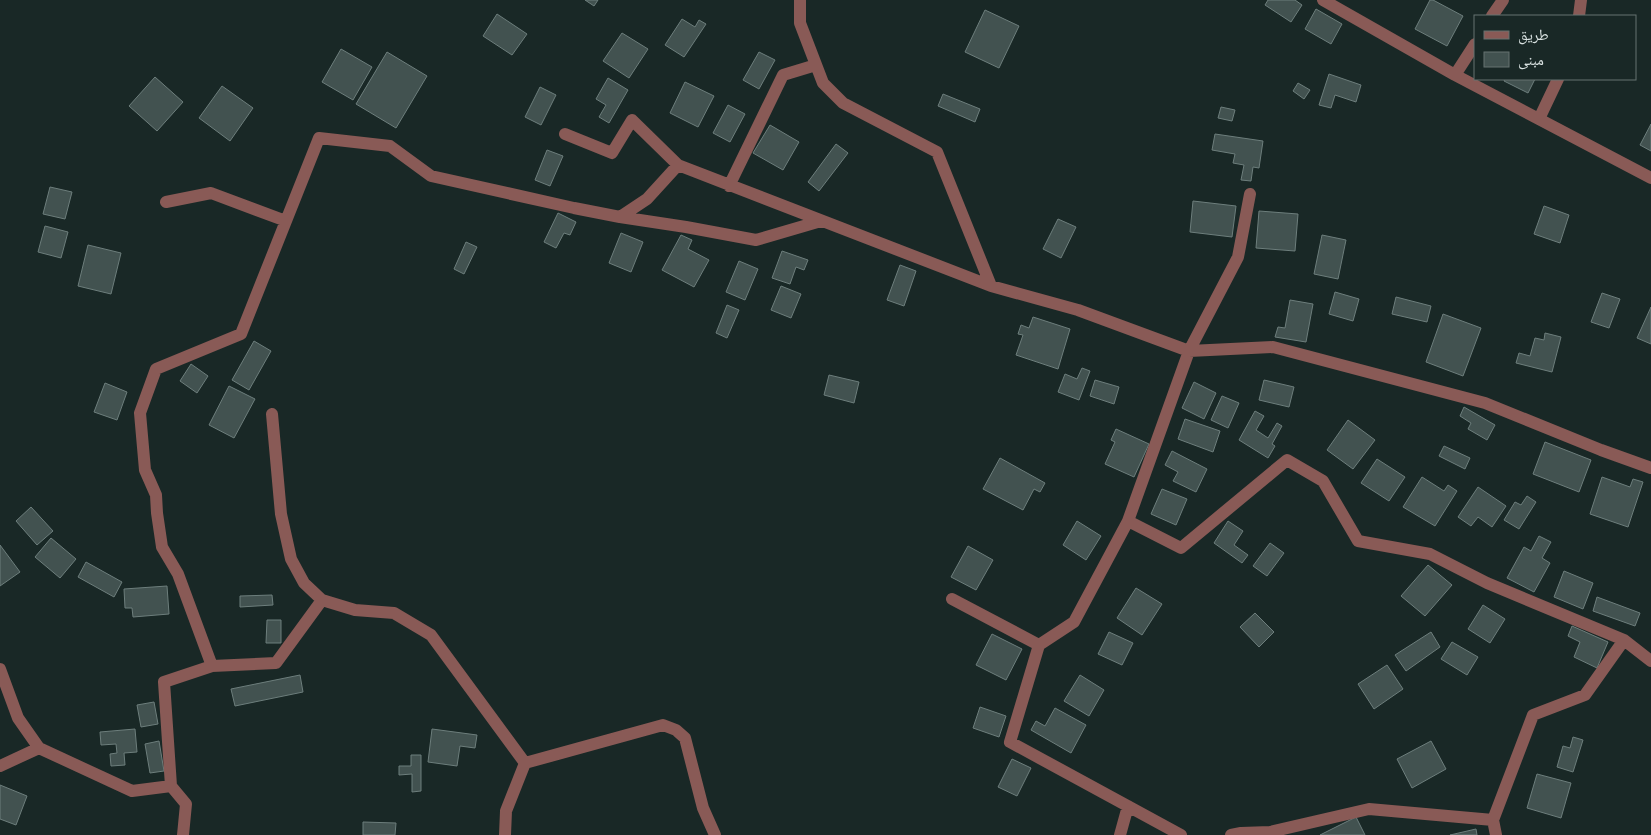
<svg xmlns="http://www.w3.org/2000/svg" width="1651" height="835" viewBox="0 0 1651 835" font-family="Lato,'Noto Naskh Arabic',sans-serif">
	<rect width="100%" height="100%" fill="#192826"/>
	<path fill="#425250" stroke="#6d7e7c" d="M585 0H598L594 6Z
		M1268 0H1295L1302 5 1291 22 1265 5Z
		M1430 0H1433L1463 16 1447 46 1415 29Z
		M1316 9 1342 24 1331 44 1305 29Z
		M985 10 1019 26 999 68 965 52Z
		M497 14 527 34 512 55 483 36Z
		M682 19 695 27 699 20 706 24 684 57 665 45Z
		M622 33 648 49 629 78 603 61Z
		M341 49 372 67 353 100 322 82Z
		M387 52 427 76 396 128 356 104Z
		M759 52 775 60 759 89 743 80Z
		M1329 74 1361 85 1356 102 1335 95 1331 108 1319 105Z
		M155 77 183 102 157 131 129 106Z
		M608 78 628 90 609 123 599 117 606 105 596 99Z
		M1505 79H1535L1528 93 1504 81Z
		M685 82 714 96 698 127 670 113Z
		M1298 83 1310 90 1304 99 1293 91Z
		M222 86 253 108 230 141 199 118Z
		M540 87 556 95 541 125 525 117Z
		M943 94 980 109 975 122 938 106Z
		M728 105 745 114 730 142 713 133Z
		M1221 107 1235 110 1232 121 1218 118Z
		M1651 124V151L1640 145Z
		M770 125 799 142 783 170 753 153Z
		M1215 134 1263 141 1259 168 1253 167 1251 181 1241 180 1244 165 1233 163 1235 154 1212 150Z
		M836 144 848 153 819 191 808 182Z
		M547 150 563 156 550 186 535 180Z
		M50 187 72 192 65 219 43 214Z
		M1193 201 1236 206 1232 237 1190 232Z
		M1544 206 1569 215 1560 243 1534 234Z
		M1259 211 1298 214 1295 251 1256 248Z
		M558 213 576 222 570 235 564 233 556 248 544 242Z
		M1058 219 1076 227 1061 258 1043 249Z
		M45 226 68 232 61 258 38 252Z
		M621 233 643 242 631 272 609 263Z
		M681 235 692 240 688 249 709 260 694 287 662 270Z
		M1322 235 1346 240 1338 279 1314 274Z
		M466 242 477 247 464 274 454 269Z
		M88 245 121 253 111 294 78 286Z
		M782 251 808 260 804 270 796 267 790 284 772 278Z
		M739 261 758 269 745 300 726 292Z
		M900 265 916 271 904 306 887 300Z
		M781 286 801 294 791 318 771 310Z
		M1335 292 1359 299 1353 321 1329 314Z
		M1602 293 1620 299 1609 328 1591 322Z
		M1396 297 1431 306 1427 322 1392 314Z
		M1290 300 1313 304 1306 342 1275 337 1278 327 1285 328Z
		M727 305 739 310 727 338 716 333Z
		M1651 307V344L1637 338Z
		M1443 314 1481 328 1463 376 1426 362Z
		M1033 317 1070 329 1058 369 1016 355 1023 335 1018 334 1021 325 1029 328Z
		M1545 333 1561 337 1552 372 1516 363 1519 353 1530 356 1535 338 1544 340Z
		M254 341 271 351 249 390 232 380Z
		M191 364 208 376 197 393 180 381Z
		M1082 368 1090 371 1079 400 1058 392 1065 374 1077 379Z
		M829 375 859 382 854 403 824 395Z
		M1095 380 1119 387 1114 404 1090 396Z
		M1264 380 1294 387 1289 407 1259 400Z
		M1194 382 1216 393 1204 419 1182 408Z
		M105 383 127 392 117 420 94 412Z
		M229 386 255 399 234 438 209 425Z
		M1222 396 1239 403 1228 428 1211 420Z
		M1464 407 1495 425 1487 440 1468 429 1471 423 1460 416Z
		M1255 411 1264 416 1256 430 1268 438 1277 423 1282 426 1272 444 1275 446 1268 458 1239 440Z
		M1185 419 1220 431 1213 452 1178 439Z
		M1348 420 1375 440 1353 469 1327 450Z
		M1116 429 1149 444 1134 477 1105 464 1115 442 1111 440Z
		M1545 442 1591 460 1579 492 1533 474Z
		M1444 446 1470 458 1465 469 1439 456Z
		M1172 451 1207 469 1196 492 1173 481 1178 472 1165 465Z
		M1000 458 1045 483 1040 492 1034 489 1023 510 983 489Z
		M1377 459 1405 477 1389 501 1361 483Z
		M1422 477 1444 491 1448 485 1457 491 1435 526 1403 507Z
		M1602 477 1630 487 1633 479 1643 482 1628 527 1590 514Z
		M1478 487 1506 506 1492 527 1478 517 1471 526 1458 517Z
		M1162 489 1187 499 1176 525 1151 514Z
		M1527 496 1536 502 1519 529 1504 520 1515 502 1521 505Z
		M31 507 53 531 37 545 16 521Z
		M1077 521 1101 536 1086 560 1063 545Z
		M1228 521 1243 531 1234 545 1248 555 1242 563 1214 543Z
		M1539 536 1551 542 1542 558 1550 563 1534 592 1507 578 1524 547 1531 551Z
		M51 538 76 559 60 578 35 557Z
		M1270 543 1284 553 1267 576 1253 566Z
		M0 545 20 572 0 586Z
		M968 546 993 560 976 590 951 577Z
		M86 562 122 582 114 597 78 577Z
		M1428 565 1452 585 1425 616 1401 596Z
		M1564 571 1593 583 1583 609 1554 597Z
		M167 586 169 614 133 617 132 608H125L124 589Z
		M1136 588 1162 604 1142 635 1117 618Z
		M272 595 273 605 240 607V596Z
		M1597 597 1640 613 1635 626 1593 611Z
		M1483 605 1505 619 1490 643 1468 629Z
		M1255 613 1274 632 1259 647 1240 627Z
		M267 620H281V643H266Z
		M1572 626 1608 642 1597 668 1574 657 1580 642 1568 636Z
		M1109 632 1133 643 1122 665 1098 654Z
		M1431 632 1440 647 1406 671 1395 655Z
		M992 634 1022 649 1006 680 976 665Z
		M1452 642 1478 657 1467 675 1441 659Z
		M1387 665 1403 689 1374 709 1358 684Z
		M300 675 303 692 235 706 231 689Z
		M1080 675 1104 690 1089 716 1064 701Z
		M154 702 158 724 141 727 137 705Z
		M980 707 1006 716 999 737 973 728Z
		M1055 708 1086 725 1071 753 1031 730 1036 721 1045 726Z
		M135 729 137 752 124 753 125 765 111 766 110 754 117 753 116 744 101 745 100 732Z
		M432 729 477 735 475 748 460 746 457 766 428 762Z
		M1573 737 1583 740 1573 772 1557 767 1563 746 1570 748Z
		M159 741 164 771 150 773 145 744Z
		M1431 741 1446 769 1412 788 1397 759Z
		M411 755H421V791L412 792V774L399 775V766H411Z
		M1012 759 1031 768 1017 796 998 787Z
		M1537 774 1571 783 1561 818 1527 808Z
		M0 785 27 796 16 825 0 819Z
		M1356 817 1365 835H1320Z
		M363 822 396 823 395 835H363Z
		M1476 829 1477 835H1450Z"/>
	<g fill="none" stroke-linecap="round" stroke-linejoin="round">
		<path stroke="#895a56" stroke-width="12" d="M800 0V23L823 83 843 103 937 152 991 286
			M1323 0 1455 75 1651 178
			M1492 16 1503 0
			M1579 16 1581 0
			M1455 75 1475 44
			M1539 119 1558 79
			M565 134 612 153 632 120 678 165 991 286 1078 310 1189 351 1273 347 1485 403 1601 450 1651 468
			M729 186 783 75 816 65
			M166 202 211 193 286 221
			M620 217 686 227 756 240 821 221
			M272 414 281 514 291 559 304 583 322 600 355 610 394 613 431 635 525 763 663 725 676 730 685 738 703 808 715 835
			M1128 521 1181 548 1287 460 1323 481 1358 541 1430 554 1487 583 1624 640 1651 661
			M952 599 1039 645
			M322 600 276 663 212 666 178 574 162 547 157 513 156 495 145 470 140 413 156 369 241 334 319 138 390 146 431 176 574 208 620 217 647 199 678 165
			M0 669 18 718 39 748 132 791 171 786 186 804 183 835
			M0 766 39 748
			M171 786 164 682 212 666
			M505 835 506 811 525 763
			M1120 835 1128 806
			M1181 835 1010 742 1039 645 1074 622 1128 521 1189 351 1238 257 1250 194
			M1231 835 1241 833 1270 832 1369 809 1493 820
			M1496 835 1493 820 1533 715 1585 695 1624 640"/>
	</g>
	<rect x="1474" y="15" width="162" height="65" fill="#192826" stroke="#667271"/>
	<rect x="1484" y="31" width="25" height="8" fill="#895a56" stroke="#667271"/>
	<text x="1518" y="40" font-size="15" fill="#d9e2e1">طريق</text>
	<rect x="1484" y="52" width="25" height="15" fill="#425250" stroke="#667271"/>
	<text x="1518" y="65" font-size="15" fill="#d9e2e1">مبنى</text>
</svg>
